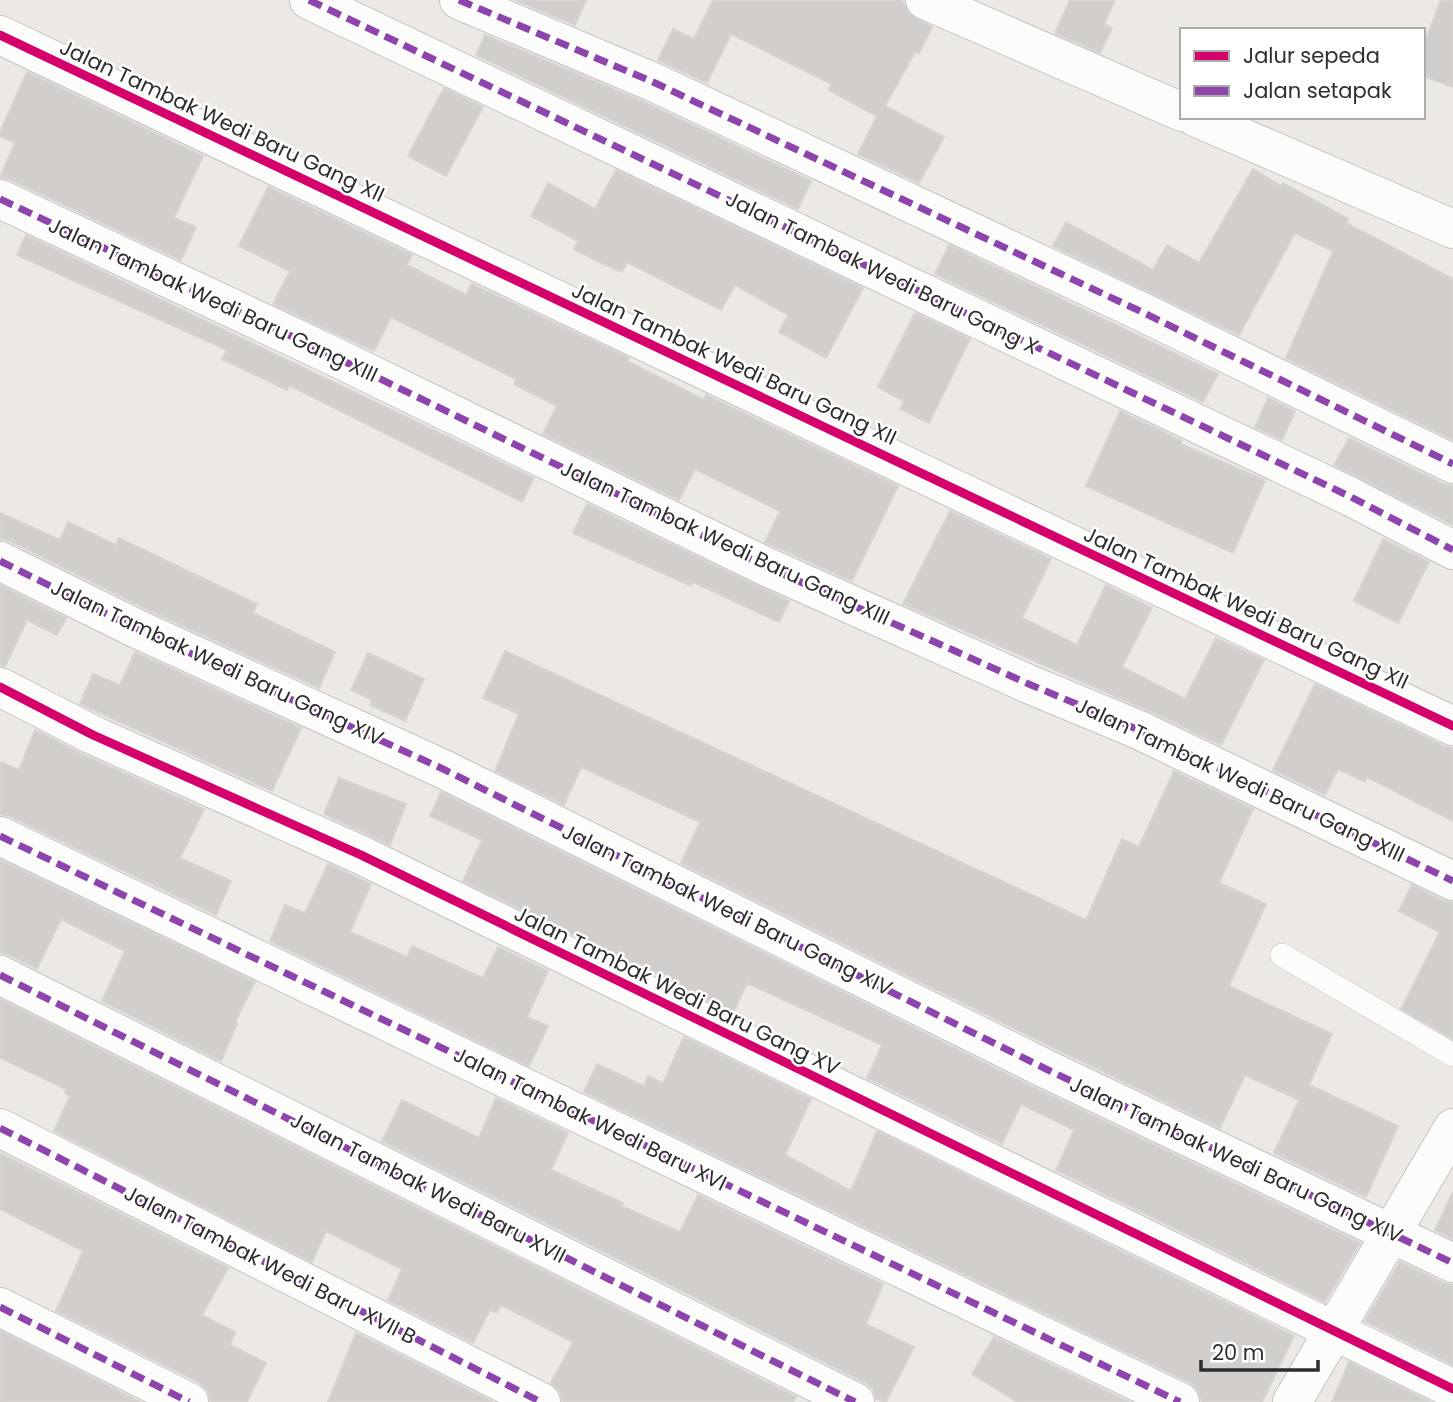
<svg xmlns="http://www.w3.org/2000/svg" width="1453" height="1402" viewBox="0 0 1453 1402" font-family="Poppins,sans-serif">
	<rect width="100%" height="100%" fill="#ece8e4"/>
	<path fill="#d1cecb" stroke="#d7d4d0" stroke-width="2" d="M515 0H586L575 25Z
		M713 0H900L903 2 908 13 932 27 919 53 915 52 885 106 944 137 919 183 858 154 877 116 829 90 832 84 731 34 707 83 658 60 673 29 694 39Z
		M1070 0H1115L1104 24 1112 28 1100 53 1055 33Z
		M1441 0H1453V87L1423 76V47Z
		M485 35 644 102 811 181 798 209 476 55Z
		M27 72 203 156 174 218 196 227 181 260 9 179 0 177 15 143 0 136V132Z
		M444 88 483 107 446 176 408 156Z
		M1253 169 1281 186 1283 183 1348 219 1346 223 1453 279V440L1286 358 1333 251 1295 233 1239 335 1053 246 1066 222 1153 270 1167 245 1199 263Z
		M616 170 863 288 826 358 779 332 788 315 735 285 721 310 627 262 622 272 601 263 574 249 578 241 531 216 548 183 595 209Z
		M268 187 412 255 407 265 466 295 472 284 629 358 627 361 704 400 706 395 898 486 852 581 765 542 780 511 695 469 679 500 543 434 557 406 514 384 516 379 391 317 374 351 273 304 290 271 239 246Z
		M26 235 534 478 522 502 289 385 287 390 222 359 227 350 17 255Z
		M949 245 1218 374 1203 402 935 274Z
		M915 313 970 339 929 423 900 409 904 401 878 387Z
		M1268 398 1295 411 1282 440 1255 427Z
		M1120 411 1182 441 1180 444 1265 480 1233 553 1086 486Z
		M1349 438 1443 484 1453 486V525L1334 465Z
		M587 504 789 601 779 622 693 582 691 586 573 533Z
		M950 511 1051 559 1022 618 1077 645 1106 585 1152 608 1122 667 1185 699 1216 638 1264 660 1221 745 1147 710 903 604Z
		M0 513 60 540 68 522 116 545 119 538 257 604 253 613 335 652 319 688 142 607 10 541 0 539Z
		M1383 539 1429 562 1398 623 1354 601Z
		M0 585 66 618 57 635 27 620 5 666 0 665Z
		M505 651 1086 920 1122 839 1139 847 1174 771 1253 809 1219 883 1266 904 1229 986 1332 1034 1309 1085 1398 1126 1366 1197 1274 1153 1299 1100 1245 1075 1220 1128 1056 1049 681 863 700 822 581 767 564 805 495 771 519 714 483 698Z
		M135 652 301 728 272 791 80 704 93 674 120 685Z
		M368 653 424 679 405 721 370 705 372 700 351 690Z
		M1315 684 1444 746 1453 748V821L1367 777 1365 782 1338 769 1325 795 1273 770Z
		M35 730 84 755 204 809 180 858 231 881 216 915 9 816 0 814V762L19 770Z
		M339 778 406 804 390 845 324 814Z
		M441 792 1037 1089 1360 1243 1325 1302 1056 1170 1074 1130 1021 1104 1002 1144 867 1078 882 1045 747 983 733 1013 463 881 482 840 430 816Z
		M0 860 255 982 235 1022 237 1023 221 1061 102 1001 125 951 61 919 37 969 10 955 0 953Z
		M328 864 371 884 350 932 407 957 412 946 483 978 498 947 548 971 527 1017 548 1026 529 1066 270 941 285 905 305 913Z
		M1412 885 1444 901 1453 903V1039L1401 1009 1440 932 1399 911Z
		M0 999 796 1397 793 1402H563L560 1391 551 1383 573 1342 501 1305 497 1313 490 1310 473 1343 388 1300 402 1269 326 1231 312 1262 54 1131 70 1096 65 1093 66 1089 0 1058Z
		M684 1037 811 1099 785 1155 851 1191 877 1131 1294 1336 1262 1402H1202L1198 1390 1189 1382 584 1092 597 1064 644 1086 648 1076 663 1083Z
		M496 1098 568 1133 551 1170 623 1203 621 1206 680 1232 698 1195 883 1284 866 1324 914 1347 886 1402 876 1399 873 1389 865 1382 382 1141 402 1100 479 1138Z
		M0 1153 228 1268 202 1315 235 1332 230 1345 266 1363 247 1402H211L208 1391 199 1382 56 1311 83 1251 0 1209Z
		M1453 1192V1239L1435 1230Z
		M1400 1262 1444 1283 1453 1285V1365L1365 1321Z
		M0 1331 140 1402H0Z
		M356 1333 493 1402H328Z
		M994 1337 1129 1402H1017L972 1374Z
		M1349 1362 1430 1402H1332Z"/>
	<g fill="none" stroke-linecap="round" stroke-linejoin="round">
		<defs>
			<path id="service" d="M1282 955 1453 1055"/>
			<path id="minor" d="M309 0 1351 497 1453 550
				M459 0 653 82 1144 313 1453 464
				M925 0 1182 112
				M0 35 1453 726
				M1195 117 1453 229
				M0 199 329 354 767 567 1031 685 1139 730 1453 881
				M0 561 133 627 441 768 1046 1069 1453 1263
				M0 687 93 735 361 855 1453 1389
				M0 836 1180 1402
				M0 975 855 1402
				M0 1128 541 1402
				M0 1307 189 1402
				M1292 1402 1453 1128"/>
		</defs>
		<use href="#service" stroke="#c5c4c5" stroke-width="24"/>
		<use href="#minor" stroke="#c5c4c5" stroke-width="40"/>
		<use href="#service" stroke="#fcfcfb" stroke-width="23"/>
		<use href="#minor" stroke="#fcfcfb" stroke-width="38"/>
		<path stroke="#8e44ad" stroke-width="7" stroke-dasharray="14 7" stroke-linecap="butt" d="M309 0 1351 497 1453 550
			M459 0 653 82 1144 313 1453 464
			M0 199 329 354 767 567 1031 685 1139 730 1453 881
			M0 561 133 627 441 768 1046 1069 1453 1263
			M0 836 1180 1402
			M0 975 855 1402
			M0 1128 541 1402
			M0 1307 189 1402"/>
		<defs>
			<path id="cycleway" d="M0 35 1453 726
				M0 687 93 735 361 855 1453 1389"/>
		</defs>
		<use href="#cycleway" stroke="#fff" stroke-width="13"/>
		<use href="#cycleway" stroke="#d6006c" stroke-width="9"/>
	</g>
	<g text-anchor="middle" stroke-width="5" stroke-linejoin="round" paint-order="stroke">
		<g font-size="21" fill="#2e2e2e" stroke="#fff">
			<text transform="translate(222 121) rotate(25)" y="7">Jalan Tambak Wedi Baru Gang XII</text>
			<text transform="translate(882 273) rotate(26)" y="7">Jalan Tambak Wedi Baru Gang X</text>
			<text transform="translate(213 300) rotate(25)" y="7">Jalan Tambak Wedi Baru Gang XIII</text>
			<text transform="translate(734 364) rotate(25)" y="7">Jalan Tambak Wedi Baru Gang XII</text>
			<text transform="translate(725 543) rotate(25)" y="7">Jalan Tambak Wedi Baru Gang XIII</text>
			<text transform="translate(1246 608) rotate(25)" y="7">Jalan Tambak Wedi Baru Gang XII</text>
			<text transform="translate(217 663) rotate(25)" y="7">Jalan Tambak Wedi Baru Gang XIV</text>
			<text transform="translate(1240 780) rotate(25)" y="7">Jalan Tambak Wedi Baru Gang XIII</text>
			<text transform="translate(727 910) rotate(26)" y="7">Jalan Tambak Wedi Baru Gang XIV</text>
			<text transform="translate(677 991) rotate(26)" y="7">Jalan Tambak Wedi Baru Gang XV</text>
			<text transform="translate(590 1119) rotate(26)" y="7">Jalan Tambak Wedi Baru XVI</text>
			<text transform="translate(1236 1160) rotate(25)" y="7">Jalan Tambak Wedi Baru Gang XIV</text>
			<text transform="translate(428 1188) rotate(27)" y="7">Jalan Tambak Wedi Baru XVII</text>
			<text transform="translate(270 1265) rotate(27)" y="7">Jalan Tambak Wedi Baru XVII B</text>
		</g>
	</g>
	<rect x="1180" y="28" width="245" height="91" fill="#ffffff" stroke="#ababab" stroke-width="2"/>
	<rect x="1194" y="51" width="35" height="10" fill="#d6006c" stroke="#ababab" stroke-width="2"/>
	<text x="1243" y="63" font-size="21" fill="#2e2e2e">Jalur sepeda</text>
	<rect x="1194" y="86" width="35" height="10" fill="#8e44ad" stroke="#ababab" stroke-width="2"/>
	<text x="1243" y="98" font-size="21" fill="#2e2e2e">Jalan setapak</text>
	<path d="M1201 1360v10h117v-10" fill="none" stroke="#2e2e2e" stroke-width="3.5"/>
	<text x="1212" y="1360" font-size="21" fill="#2e2e2e" stroke="#ffffff" stroke-width="5" paint-order="stroke">20 m</text>
</svg>
